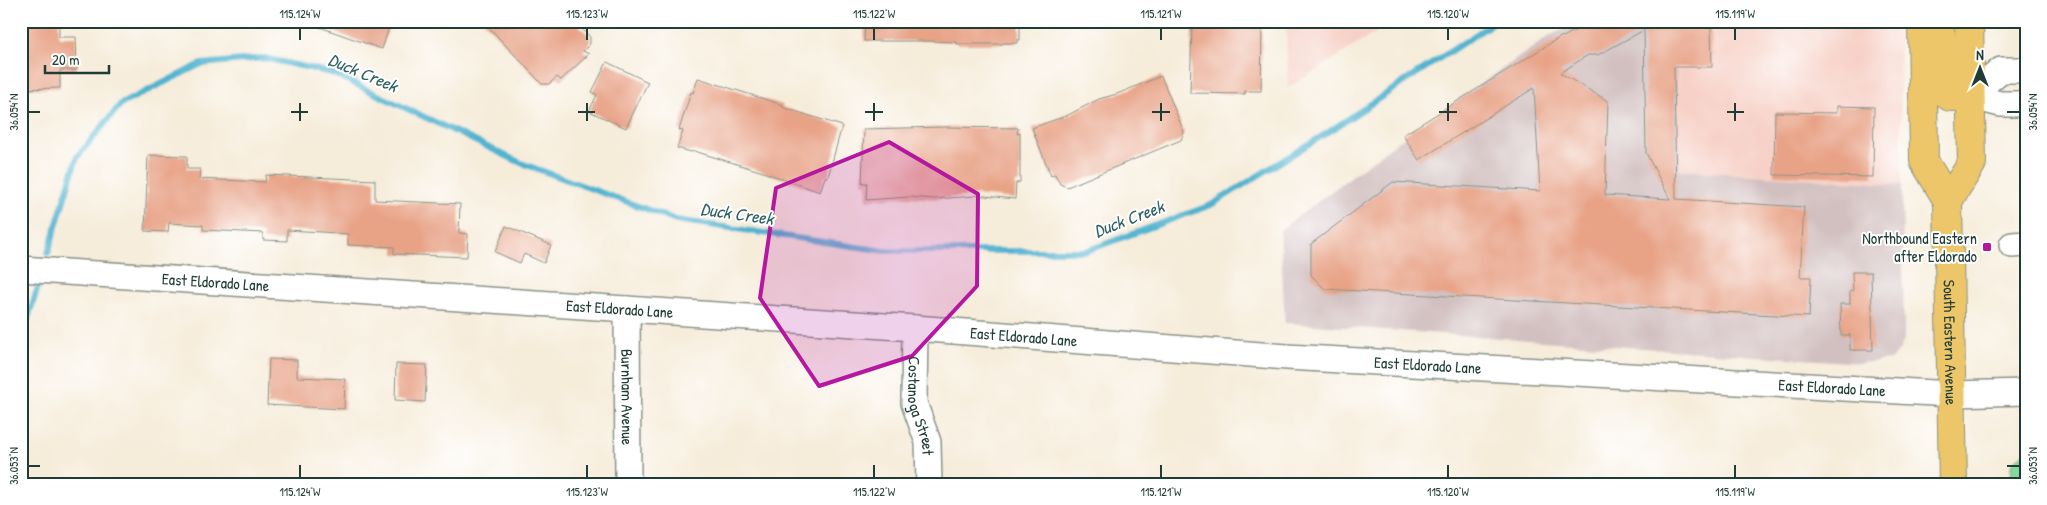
<svg xmlns="http://www.w3.org/2000/svg" width="2047" height="505" viewBox="0 0 2047 505" font-family="'Patrick Hand',sans-serif">
	<rect width="100%" height="100%" fill="#fff"/>
	<filter id="ink" filterUnits="userSpaceOnUse"><feTurbulence type="fractalNoise" baseFrequency=".02" numOctaves="2"/><feDisplacementMap in="SourceGraphic" scale="10" xChannelSelector="R" yChannelSelector="G"/><feConvolveMatrix kernelMatrix="1 2 1 2 8 2 1 2 1" color-interpolation-filters="sRGB"/></filter>
	<filter id="wash" filterUnits="userSpaceOnUse"><feTurbulence type="fractalNoise" baseFrequency=".0096" numOctaves="4" result="noise"/><feDisplacementMap in="SourceGraphic" scale="20" xChannelSelector="R" yChannelSelector="G"/><feGaussianBlur stdDeviation="1.12" result="paint"/><feColorMatrix in="noise" values="0 0 0 0 0 0 0 0 0 0 0 0 0 0 0 0 0 1.4 0 .05"/><feComposite in="paint" operator="in"/></filter>
	<g filter="url(#wash)">
		<rect width="100%" height="100%" fill="#f6ecda"/>
		<path fill="#f7d1c7" d="M1286 21H1394L1288 88Z
			M1675 21H1899L1902 185 1678 170Z"/>
		<path fill="#d2bfc0" d="M1577 21H1675L1679 170 1902 185 1904 339 1900 350 1890 360 1860 363 1285 323 1280 230 1397 142 1548 37Z"/>
		<path fill="#84d99c" stroke="#528b68" d="M2026 451V484H2012L2011 464Z"/>
		<g fill="none" stroke-linecap="round" stroke-linejoin="round">
			<path stroke="#51b4d0" stroke-width="6" d="M48 253 77 157 121 104 201 64 264 58 332 73 521 163 676 220 885 251H1086L1211 205 1330 131 1496 21
				M21 340 38 287"/>
		</g>
		<g id="blocks">
			<path fill="#e8a387" fill-rule="evenodd" d="M21 21H59V37H76L77 70H60V88L21 89Z
				M311 21H391L382 49 311 24Z
				M483 21H575L590 37V44L583 51 589 54 561 80 557 77 549 84H542Z
				M865 21H1020V40H1017V43H1004L1002 44H957V42L928 41H864Z
				M1196 21H1258V24L1262 25 1261 91H1245V94L1190 93 1192 25H1196Z
				M1593 21H1707L1711 28 1712 67H1674L1676 199 1804 207 1800 277H1811L1809 317 1325 289 1311 275V244L1393 182 1540 191 1534 88 1419 160 1403 135 1562 36 1563 37ZM1644 30 1646 153 1670 199 1605 195 1608 101 1560 73 1588 55H1598Z
				M607 62 648 82 626 128 589 111 597 95 592 92Z
				M1161 76 1184 132 1181 140 1067 187 1060 184 1055 174 1051 176 1032 128 1068 115 1099 99 1117 94Z
				M698 78 783 105 782 107 842 126 828 177H825L820 192 763 172 694 151 691 152 677 148 683 131 679 130 691 92 693 93Z
				M1837 106 1874 107 1873 177 1774 175 1775 112 1837 113Z
				M944 127 1018 128 1017 134 1020 133V182L1016 183 1015 199 975 195V196L935 199 909 197 866 200 867 183H862L864 129Z
				M148 155 187 156V169H200L199 179 265 182 266 175 375 180V200L460 204 459 233 468 234 467 257 394 254V247L348 245V234L322 232 287 230V241L263 240V233L203 230V225L169 223 168 232 145 231Z
				M506 226 551 245 544 263 524 254 520 263 495 252Z
				M1852 272H1871L1873 350H1850V335H1841L1840 304H1850V291H1853Z
				M269 359 297 360V377L345 379 344 409 267 405Z
				M396 364 427 365 425 402 395 400Z"/>
		</g>
	</g>
	<g filter="url(#ink)">
		<use href="#blocks" fill-opacity="0" stroke="#8a9487" stroke-width="1"/>
		<g fill="none" stroke-linecap="round" stroke-linejoin="round">
			<defs>
				<g id="street">
					<path d="M1970 96 2001 70H2026"/>
					<path d="M1970 96 2000 104H2026"/>
					<path d="M2012 245 2026 244"/>
					<path id="s1" d="M21 269 915 328 1287 357 1952 394 2026 392"/>
					<path id="s2" d="M627 309 628 484"/>
					<path id="s3" d="M915 328 914 403 928 442 929 484"/>
				</g>
				<g id="primary">
					<path id="s4" d="M1922 21 1924 161 1948 201 1953 484"/>
					<path d="M1938 21 1944 48 1945 92 1950 97 1970 96"/>
					<path d="M1948 201 1972 163 1969 21"/>
				</g>
			</defs>
			<use href="#street" stroke="#8a9487" stroke-width="28"/>
			<use href="#primary" stroke="#8a9487" stroke-width="30"/>
			<use href="#street" stroke="#fff" stroke-width="25"/>
			<use href="#primary" stroke="#ecc669" stroke-width="28"/>
		</g>
	</g>
	<path fill="#b5179e" fill-opacity="0.2" stroke="#b5179e" stroke-width="4" stroke-linejoin="round" d="M889 142 978 194 977 286 912 356 819 386 760 298 776 188Z"/>
	<path fill="none" stroke="#1f3d34" stroke-width="2" d="M300 28V40M587 28V40M874 28V40M1161 28V40M1448 28V40M1735 28V40M300 103V121M587 103V121M874 103V121M1161 103V121M1448 103V121M1735 103V121M28 112H40M291 112H308M578 112H595M865 112H883M1152 112H1170M1439 112H1457M1727 112H1744M2007 112H2020M300 465V478M587 465V478M874 465V478M1161 465V478M1448 465V478M1735 465V478M28 466H40M2007 466H2020"/>
	<rect fill="#b5179e" stroke="#fff" stroke-width="2" x="1982" y="242" width="10" height="10" rx="2.5"/>
	<g text-anchor="middle" stroke-width="4" stroke-linejoin="round" paint-order="stroke">
		<g font-size="16" fill="#1f3d34" stroke="#fff" text-anchor="end">
			<text x="1977" y="244">Northbound Eastern<tspan x="1977" dy="18">after Eldorado</tspan></text>
		</g>
		<g font-size="16" fill="#1f3d34" stroke="#fff">
			<text dy="6" stroke="none"><textPath href="#s1" startOffset="195">East Eldorado Lane</textPath></text>
			<text dy="6" stroke="none"><textPath href="#s1" startOffset="600">East Eldorado Lane</textPath></text>
			<text dy="6" stroke="none"><textPath href="#s1" startOffset="1005">East Eldorado Lane</textPath></text>
			<text dy="6" stroke="none"><textPath href="#s4" startOffset="328">South Eastern Avenue</textPath></text>
			<text dy="6" stroke="none"><textPath href="#s1" startOffset="1410">East Eldorado Lane</textPath></text>
			<text dy="6" stroke="none"><textPath href="#s1" startOffset="1815">East Eldorado Lane</textPath></text>
			<text dy="6" stroke="none"><textPath href="#s2" startOffset="88">Burnham Avenue</textPath></text>
			<text dy="6" stroke="none"><textPath href="#s3" startOffset="79">Costanoga Street</textPath></text>
		</g>
		<g font-size="18" font-style="italic" fill="#2e6163" stroke="#fff">
			<text transform="translate(363 73) rotate(23)" y="6">Duck Creek</text>
			<text transform="translate(737 214) rotate(8)" y="6">Duck Creek</text>
			<text transform="translate(1129 219) rotate(-21)" y="6">Duck Creek</text>
		</g>
	</g>
	<rect width="2047" height="505" fill="none" stroke="#fff" stroke-width="55"/>
	<g transform="translate(1980 68)" stroke="#ffffff" stroke-width="4" paint-order="stroke">
	<path d="M0-4L9 19L0 12L-9 19Z" fill="#1f3d34"/>
	<text y="-8" font-size="14" font-weight="bold" text-anchor="middle" fill="#1f3d34">N</text>
	</g>
	<path d="M45 65v8h64v-8" fill="none" stroke="#1f3d34" stroke-width="2.5"/>
	<text x="52" y="65" font-size="15" fill="#1f3d34" stroke="#ffffff" stroke-width="4" paint-order="stroke">20 m</text>
	<rect x="28" y="28" width="1992" height="450" fill="none" stroke="#1f3d34" stroke-width="2"/>
	<g font-size="12" text-anchor="middle" fill="#1f3d34">
		<text x="300" y="18">115.124°W</text>
		<text x="587" y="18">115.123°W</text>
		<text x="874" y="18">115.122°W</text>
		<text x="1161" y="18">115.121°W</text>
		<text x="1448" y="18">115.120°W</text>
		<text x="1735" y="18">115.119°W</text>
		<text transform="translate(14 112) rotate(-90)" y="4">36.054°N</text>
		<text transform="translate(2033 112) rotate(-90)" y="4">36.054°N</text>
		<text transform="translate(14 466) rotate(-90)" y="4">36.053°N</text>
		<text transform="translate(2033 466) rotate(-90)" y="4">36.053°N</text>
		<text x="300" y="496">115.124°W</text>
		<text x="587" y="496">115.123°W</text>
		<text x="874" y="496">115.122°W</text>
		<text x="1161" y="496">115.121°W</text>
		<text x="1448" y="496">115.120°W</text>
		<text x="1735" y="496">115.119°W</text>
	</g>
</svg>
